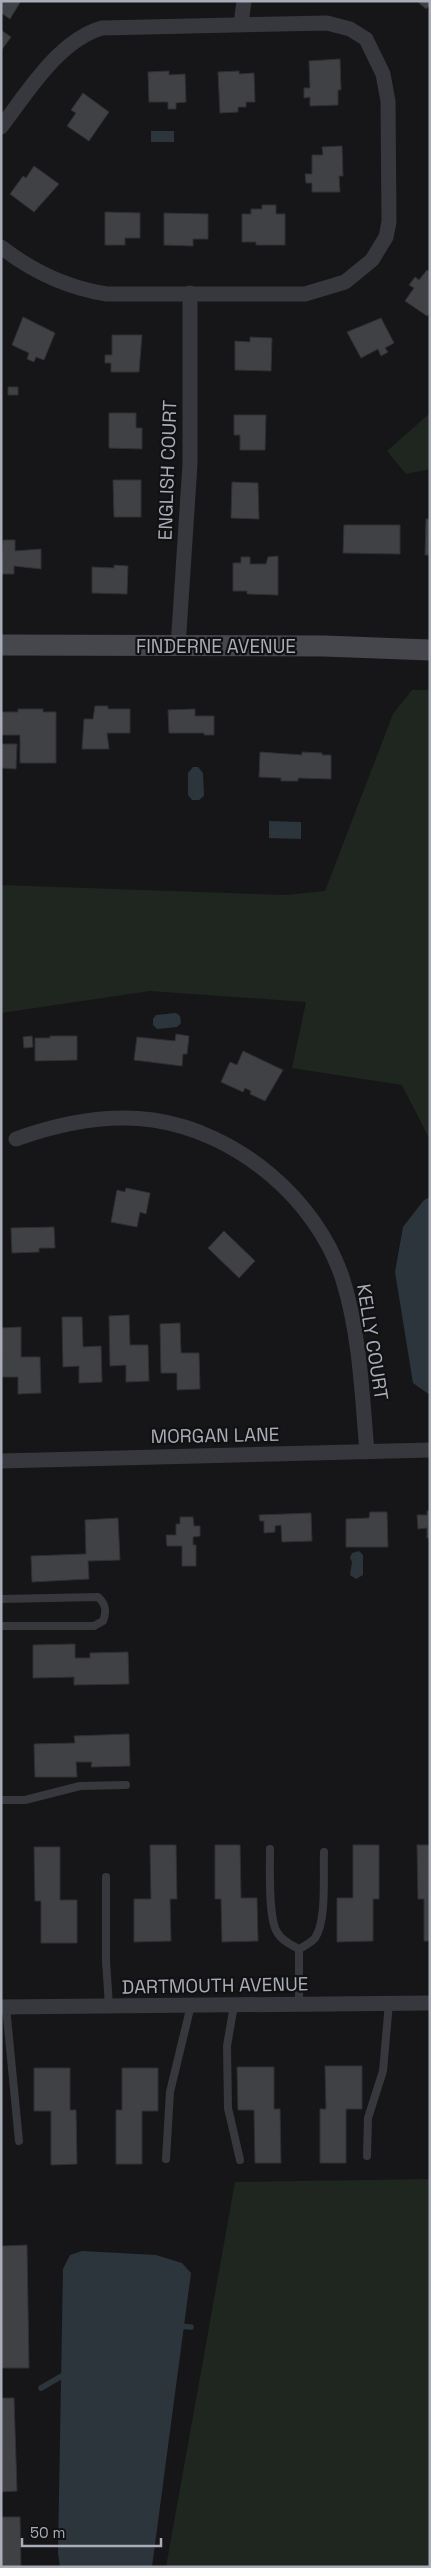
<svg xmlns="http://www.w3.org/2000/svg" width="431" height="2568" viewBox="0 0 431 2568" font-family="'Space Grotesk',sans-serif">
	<rect width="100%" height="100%" fill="#161618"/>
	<path fill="#1e261f" d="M430 413V469L406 474 387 451Z
		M412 690H430V1140L402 1085 292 1068 306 1002 150 991 1 1013V885L286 895 325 891 393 714Z
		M430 2179V2567H166L235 2182Z"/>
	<path fill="#2c353c" d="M151 131H174V142H151Z
		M193 767H198L203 773 204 796 199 800H192L188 795V773Z
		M269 821 301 822V839L269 838Z
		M176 1013 180 1016 181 1023 177 1027 157 1029 153 1025V1019L156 1015Z
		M430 1197V1395L413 1383 395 1272 403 1227 424 1200Z
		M359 1551 363 1555V1575L356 1579 350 1575 352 1562 350 1558 352 1553Z
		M82 2251 156 2255 182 2263 191 2273 152 2567H60L58 2553 63 2269 70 2255Z"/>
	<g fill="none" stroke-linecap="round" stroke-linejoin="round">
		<path stroke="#2c353c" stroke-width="5.5" d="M178 2326 191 2327
			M41 2388 67 2373"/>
	</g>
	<path fill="#404145" stroke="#303034" d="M1 1H21L10 19 1 13Z
		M417 1H430V5L426 9Z
		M1 30 11 37 1 51Z
		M340 59 341 90H338V105L310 106V97L304 98V88H310L309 61Z
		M169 71V75L185 74 186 102 176 103V109H168V102H149L148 72Z
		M239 71V74L254 73 255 102H246V107H238V112L220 113 218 72Z
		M83 93 109 112 89 141 67 126 76 113 71 110Z
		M342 146 343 176H339L340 192H312V183H306L305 174H312V155H323L322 147Z
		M34 166 59 184 34 212 10 194 23 176 26 178Z
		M262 205H276V214H285V245H256V242H242V214H251V209H262Z
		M105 212 140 213V238H125V245H105Z
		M164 213 208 214V239H193V246L164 245Z
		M427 270 430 272V313L427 316 405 301 414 288 409 285 415 277 419 280Z
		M23 317 55 333 44 360 36 357 34 362 27 359 29 353 12 345Z
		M381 318 394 343 385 348 388 352 381 356 378 349 361 358 347 332Z
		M112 335H142L139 372H111V363H105V355H112Z
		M250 337 272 338 271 371 235 370V341L250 342Z
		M8 387H18V395H8Z
		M109 413H136V428H142V449L109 448Z
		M234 415H266L265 450H240V435H234Z
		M113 480H141V517H114Z
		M232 482 258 483 259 519 231 518Z
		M426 519H430V555H425Z
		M344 525H400V554L343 553Z
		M3 540H15V551L41 549V569L14 566V574H1Z
		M278 556V595L247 594V591H233V563H241V557H250V564H266L268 557Z
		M114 565 128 566 127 594 92 593V567L114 568Z
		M95 706H108V709H130V733H107L109 749H82L84 719H93Z
		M18 709H43V712H56V763H20V735H1V712H18Z
		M195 709V716H214V735H204V733H169L168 710Z
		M1 744H17L16 769 1 768Z
		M260 752 302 755V752L322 753V755H331V779L298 778V781H281V778L259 777Z
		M176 1034 189 1036 187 1054H183L182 1066 134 1060 137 1037 175 1041Z
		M32 1036 33 1047 24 1048 23 1037Z
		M50 1036H77V1060L35 1061V1038H50Z
		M243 1051 283 1070 265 1101 250 1094 251 1091 245 1088 243 1092 221 1082 230 1062 237 1065Z
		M126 1188 150 1193 146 1214 140 1212 137 1227 111 1222 117 1190 125 1192Z
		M54 1227 55 1248H39V1252L12 1253 11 1228Z
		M224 1231 255 1261 239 1278 208 1248Z
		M129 1315 130 1345H148L149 1381 126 1382V1365L110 1366 109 1316Z
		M62 1317H82L83 1347 101 1346 102 1382 79 1383V1366L63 1367Z
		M180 1323 181 1353H199L200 1389 177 1390V1373H161L160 1324Z
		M21 1327V1357H40L41 1393 18 1394V1377H2L1 1328Z
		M427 1511H430V1538H427V1528L418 1529 417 1515H427Z
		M370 1512H387L388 1547H346V1519L369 1518Z
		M311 1513 312 1541 282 1542 281 1525 275 1526V1532L264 1533V1521H260L259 1515Z
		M180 1517H193L194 1526H200V1536L193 1537V1545H196V1566H182V1546H167L166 1535H176V1524H180Z
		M118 1518 120 1560 88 1561 89 1579 32 1582 31 1556 86 1554 85 1520Z
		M75 1644V1658H90V1653L128 1652 129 1684 74 1685V1677L33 1678V1645Z
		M129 1734 130 1766 91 1767 92 1762H76L77 1777H35L34 1744 75 1743 74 1736Z
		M150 1845H176L177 1899H170L171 1941 134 1942V1899H151Z
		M215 1845H240L241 1898H257L258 1941 222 1942 221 1899H215Z
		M353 1845H379V1899H373V1941L337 1942V1898H353Z
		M417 1845H430V1941H424V1899H418Z
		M34 1847H60V1900H77V1943H41V1901H35Z
		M325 2066H362V2109H346V2163H320V2109H326Z
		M237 2067H274V2109H280L281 2163H255L254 2110H238Z
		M34 2068H70V2110H76L77 2164 51 2165V2111H34Z
		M122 2068H158V2111H142V2164H116V2110H122Z
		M27 2245 29 2368H1V2246Z
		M1 2398H14L17 2491 1 2492Z
		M1 2517H20L21 2567H1Z"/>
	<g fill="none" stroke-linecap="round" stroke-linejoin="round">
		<path stroke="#37383d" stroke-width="8" d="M1 1599 98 1597C106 1604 107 1611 103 1621L94 1626H1
			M1 1800H25L80 1786 126 1785
			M270 1849C270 1868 268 1918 277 1932 281 1940 291 1945 299 1949
			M106 1877V1961L109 2006
			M299 2004V1949C304 1946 311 1943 315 1938 327 1921 323 1873 324 1852
			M234 2005 227 2046 228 2108 240 2160
			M6 2007 19 2141
			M367 2156 368 2118 383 2071 389 2003
			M166 2159 170 2092 191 2005"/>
		<path stroke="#37383d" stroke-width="15" d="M241 24 244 1
			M1 127C27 93 59 40 102 28L327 23 350 29 366 39 383 74 388 101 389 222 386 237 372 260 345 282 305 294H107C68 288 32 271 1 247
			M178 647 190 464V293
			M16 1139C58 1124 108 1114 153 1120 237 1132 317 1199 343 1280 360 1335 362 1394 367 1452
			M1 1461 430 1450
			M1 2007 430 2003"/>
		<path stroke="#45474d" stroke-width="21" d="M1 645 324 646 430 650"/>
	</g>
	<g text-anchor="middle" stroke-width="4.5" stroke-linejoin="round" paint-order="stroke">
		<g font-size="19" fill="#a8adb8" stroke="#111113">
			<text transform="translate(167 470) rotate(-88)" y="7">ENGLISH COURT</text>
			<text x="216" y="653">FINDERNE AVENUE</text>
			<text transform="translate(373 1342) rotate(81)" y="7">KELLY COURT</text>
			<text transform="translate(215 1435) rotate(-1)" y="7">MORGAN LANE</text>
			<text transform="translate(215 1985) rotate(-1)" y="7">DARTMOUTH AVENUE</text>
		</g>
	</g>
	<rect width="431" height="2568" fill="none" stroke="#a8adb8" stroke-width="5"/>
	<path d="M22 2538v8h139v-8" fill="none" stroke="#a8adb8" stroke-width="2.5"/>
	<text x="30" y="2538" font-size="15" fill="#a8adb8" stroke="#111113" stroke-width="4" paint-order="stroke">50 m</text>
</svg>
